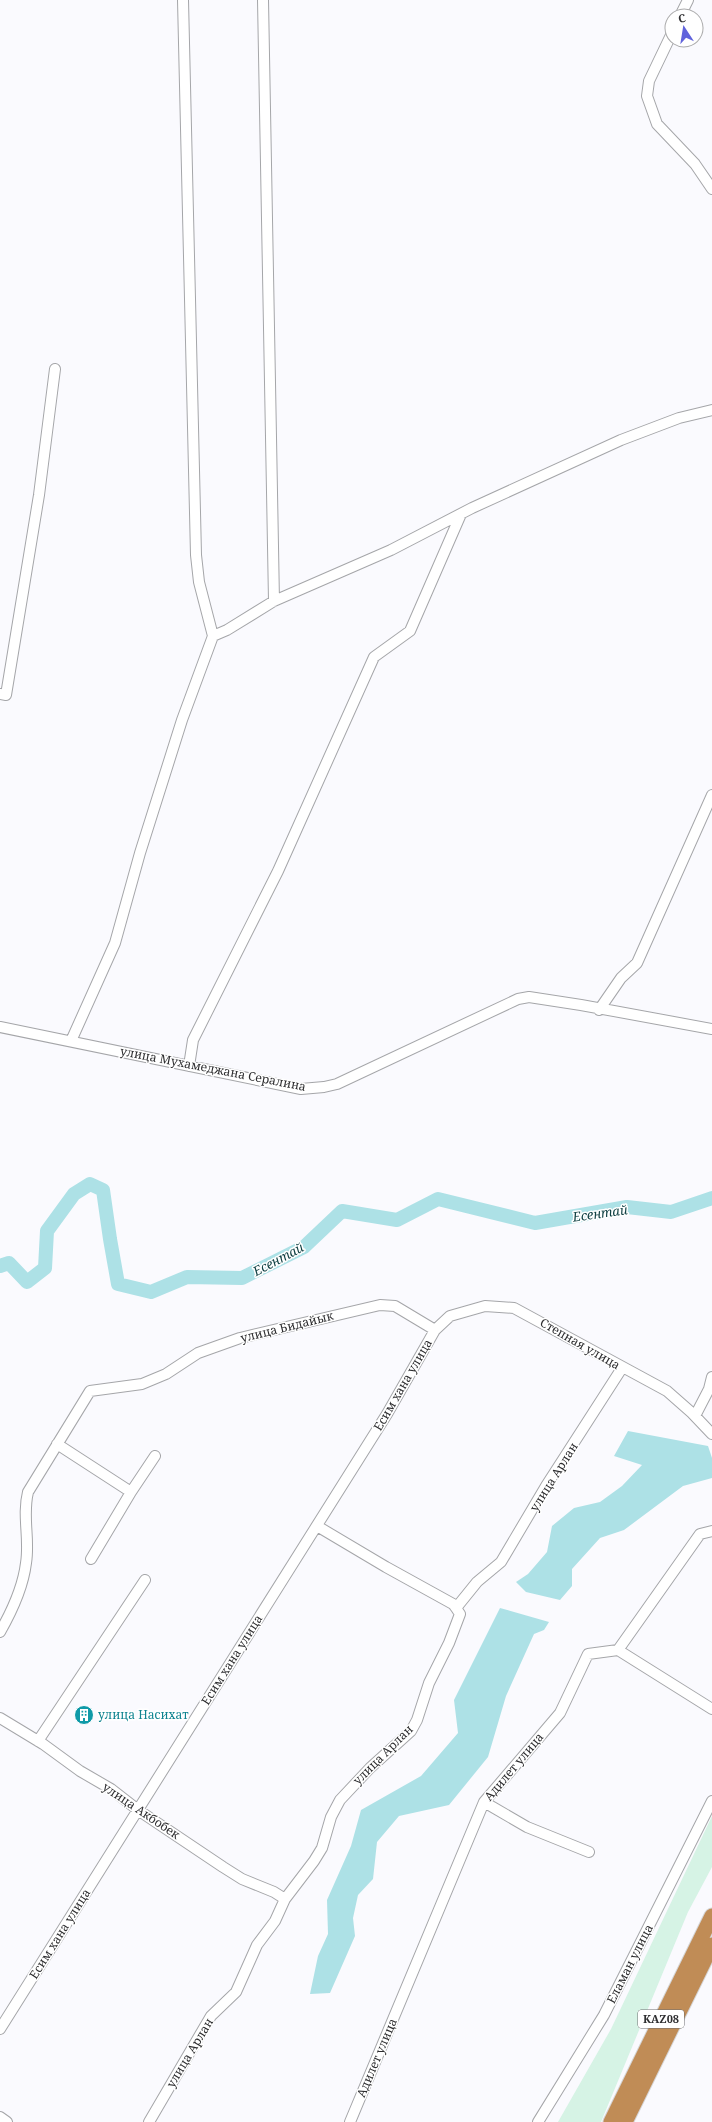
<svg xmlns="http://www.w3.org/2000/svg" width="712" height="2122" viewBox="0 0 712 2122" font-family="'Noto Serif',serif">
	<rect width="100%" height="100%" fill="#fafafe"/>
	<path fill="#d6f3e5" d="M712 1816V1867L688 1912 601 2122H558L611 2029Z"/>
	<path fill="#ade1e6" d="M628 1431 708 1446 712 1458V1478L683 1486 624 1530 600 1538 572 1569V1586L560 1600 526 1592 516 1582 528 1574 547 1552 552 1526 574 1508 600 1502 622 1486 642 1465 614 1456Z
		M500 1608 549 1622 544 1630 534 1634 506 1696 488 1757 449 1805 399 1816 377 1842 373 1879 358 1895 353 1918 355 1936 330 1993 310 1994 318 1956 328 1934 327 1900 351 1846 361 1810 421 1776 458 1733 454 1700Z"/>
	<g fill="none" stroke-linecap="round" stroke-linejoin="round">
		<path stroke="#ade1e6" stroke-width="14" d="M0 1266 9 1263 27 1282 45 1268 47 1231 74 1194 90 1184 103 1190 110 1239 118 1284 151 1292 187 1277 242 1278 304 1247 342 1211 397 1220 438 1199 535 1223 627 1207 671 1212 712 1198"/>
		<defs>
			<path id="minor" d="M183 0 196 555 199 582 213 636
				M263 0 274 601
				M680 16 688 0
				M672 33 649 81 647 96 657 124 695 164 712 189
				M0 694 6 695 39 495 55 369
				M599 1010 621 978 637 963 712 795
				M0 1027 301 1089 324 1087 337 1084 518 999 529 997 581 1005 712 1029
				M71 1041 115 943 140 853 182 720 213 636 227 630 274 601 391 550 472 508 621 440 679 418 712 410
				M189 1066 193 1040 278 871 374 657 410 631 461 514
				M695 1416 709 1389 712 1377
				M57 1444 131 1492 91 1559
				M131 1492 155 1456
				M317 1526 386 1567 453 1604 456 1608
				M0 1632C12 1611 23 1588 26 1563 30 1539 22 1516 28 1492L90 1391 142 1384 166 1374 198 1353 240 1338 380 1305 395 1306 435 1330
				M618 1650 712 1709
				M0 1718 43 1744 80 1771 111 1789 138 1810 223 1867 242 1879 274 1892 285 1899
				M38 1741 145 1580
				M484 1802 527 1827 589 1852
				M0 2029 387 1414 435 1330 450 1316 485 1306 514 1308 667 1391 692 1413 712 1434
				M0 2117 7 2122
				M149 2122 211 2016 236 1992 257 1945 275 1921 285 1899 314 1861 322 1848 331 1817 340 1800 370 1768 411 1731 417 1720 429 1683 449 1643 460 1614 456 1608 477 1582 501 1562 546 1486 622 1368
				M350 2122 484 1802 560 1713 588 1654 618 1650 700 1534 712 1531
				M538 2122 604 2015 712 1801"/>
			<path id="highway" d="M611 2122 712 1916
				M625 2122 712 1945"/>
		</defs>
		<use href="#minor" stroke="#a5a6a9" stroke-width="12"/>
		<use href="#highway" stroke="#d5d5d6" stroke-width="17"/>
		<use href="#minor" stroke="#fff" stroke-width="10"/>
		<use href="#highway" stroke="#c08c56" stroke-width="15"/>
	</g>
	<defs>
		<symbol id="building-disc" viewBox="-11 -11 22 22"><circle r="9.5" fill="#0f9aa8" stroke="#fff"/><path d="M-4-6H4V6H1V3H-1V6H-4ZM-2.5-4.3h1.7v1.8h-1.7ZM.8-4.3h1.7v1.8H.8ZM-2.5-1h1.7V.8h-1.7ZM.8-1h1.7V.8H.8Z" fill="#fff"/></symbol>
	</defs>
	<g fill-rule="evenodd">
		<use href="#building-disc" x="73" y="1704" width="22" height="22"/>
	</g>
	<g text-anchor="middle" stroke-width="3" stroke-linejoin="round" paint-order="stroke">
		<rect fill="#fff" stroke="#6d6d6e" stroke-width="1" x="638" y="2010" width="46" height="18" rx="3"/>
		<g font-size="11" font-weight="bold" fill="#2e2e30">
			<text x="661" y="2023">KAZ08</text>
		</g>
		<g font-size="12" fill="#2e2e30" stroke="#fff">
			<text transform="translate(213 1069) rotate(11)" y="4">улица Мухамеджана Сералина</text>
			<text transform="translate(287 1327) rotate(-14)" y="4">улица Бидайык</text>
			<text transform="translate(580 1344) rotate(30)" y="4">Степная улица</text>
			<text transform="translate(403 1385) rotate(-60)" y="4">Есим хана улица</text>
			<text transform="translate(554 1477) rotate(-58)" y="4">улица Арлан</text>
			<text transform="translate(232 1660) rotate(-58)" y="4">Есим хана улица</text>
			<text transform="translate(383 1755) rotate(-45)" y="4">улица Арлан</text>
			<text transform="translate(514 1767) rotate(-50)" y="4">Адилет улица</text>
			<text transform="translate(141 1811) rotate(34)" y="4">улица Акбобек</text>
			<text transform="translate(60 1934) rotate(-58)" y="4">Есим хана улица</text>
			<text transform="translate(630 1964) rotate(-63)" y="4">Еламан улица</text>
			<text transform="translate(190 2053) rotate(-59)" y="4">улица Арлан</text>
			<text transform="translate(377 2058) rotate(-67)" y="4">Адилет улица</text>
		</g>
		<g font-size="12" fill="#0d838f" stroke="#fff" text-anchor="start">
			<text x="98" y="1719">улица Насихат</text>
		</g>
		<g font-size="13" font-style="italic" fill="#104043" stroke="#fff">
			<text transform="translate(600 1213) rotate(-8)" y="5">Есентай</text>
			<text transform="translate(278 1259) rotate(-28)" y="5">Есентай</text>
		</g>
	</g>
	<g transform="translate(684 28) rotate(348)"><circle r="19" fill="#ffffff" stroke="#ababac"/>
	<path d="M0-3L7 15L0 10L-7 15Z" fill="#6063dc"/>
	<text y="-6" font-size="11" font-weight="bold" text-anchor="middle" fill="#2e2e30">С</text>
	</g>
</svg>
